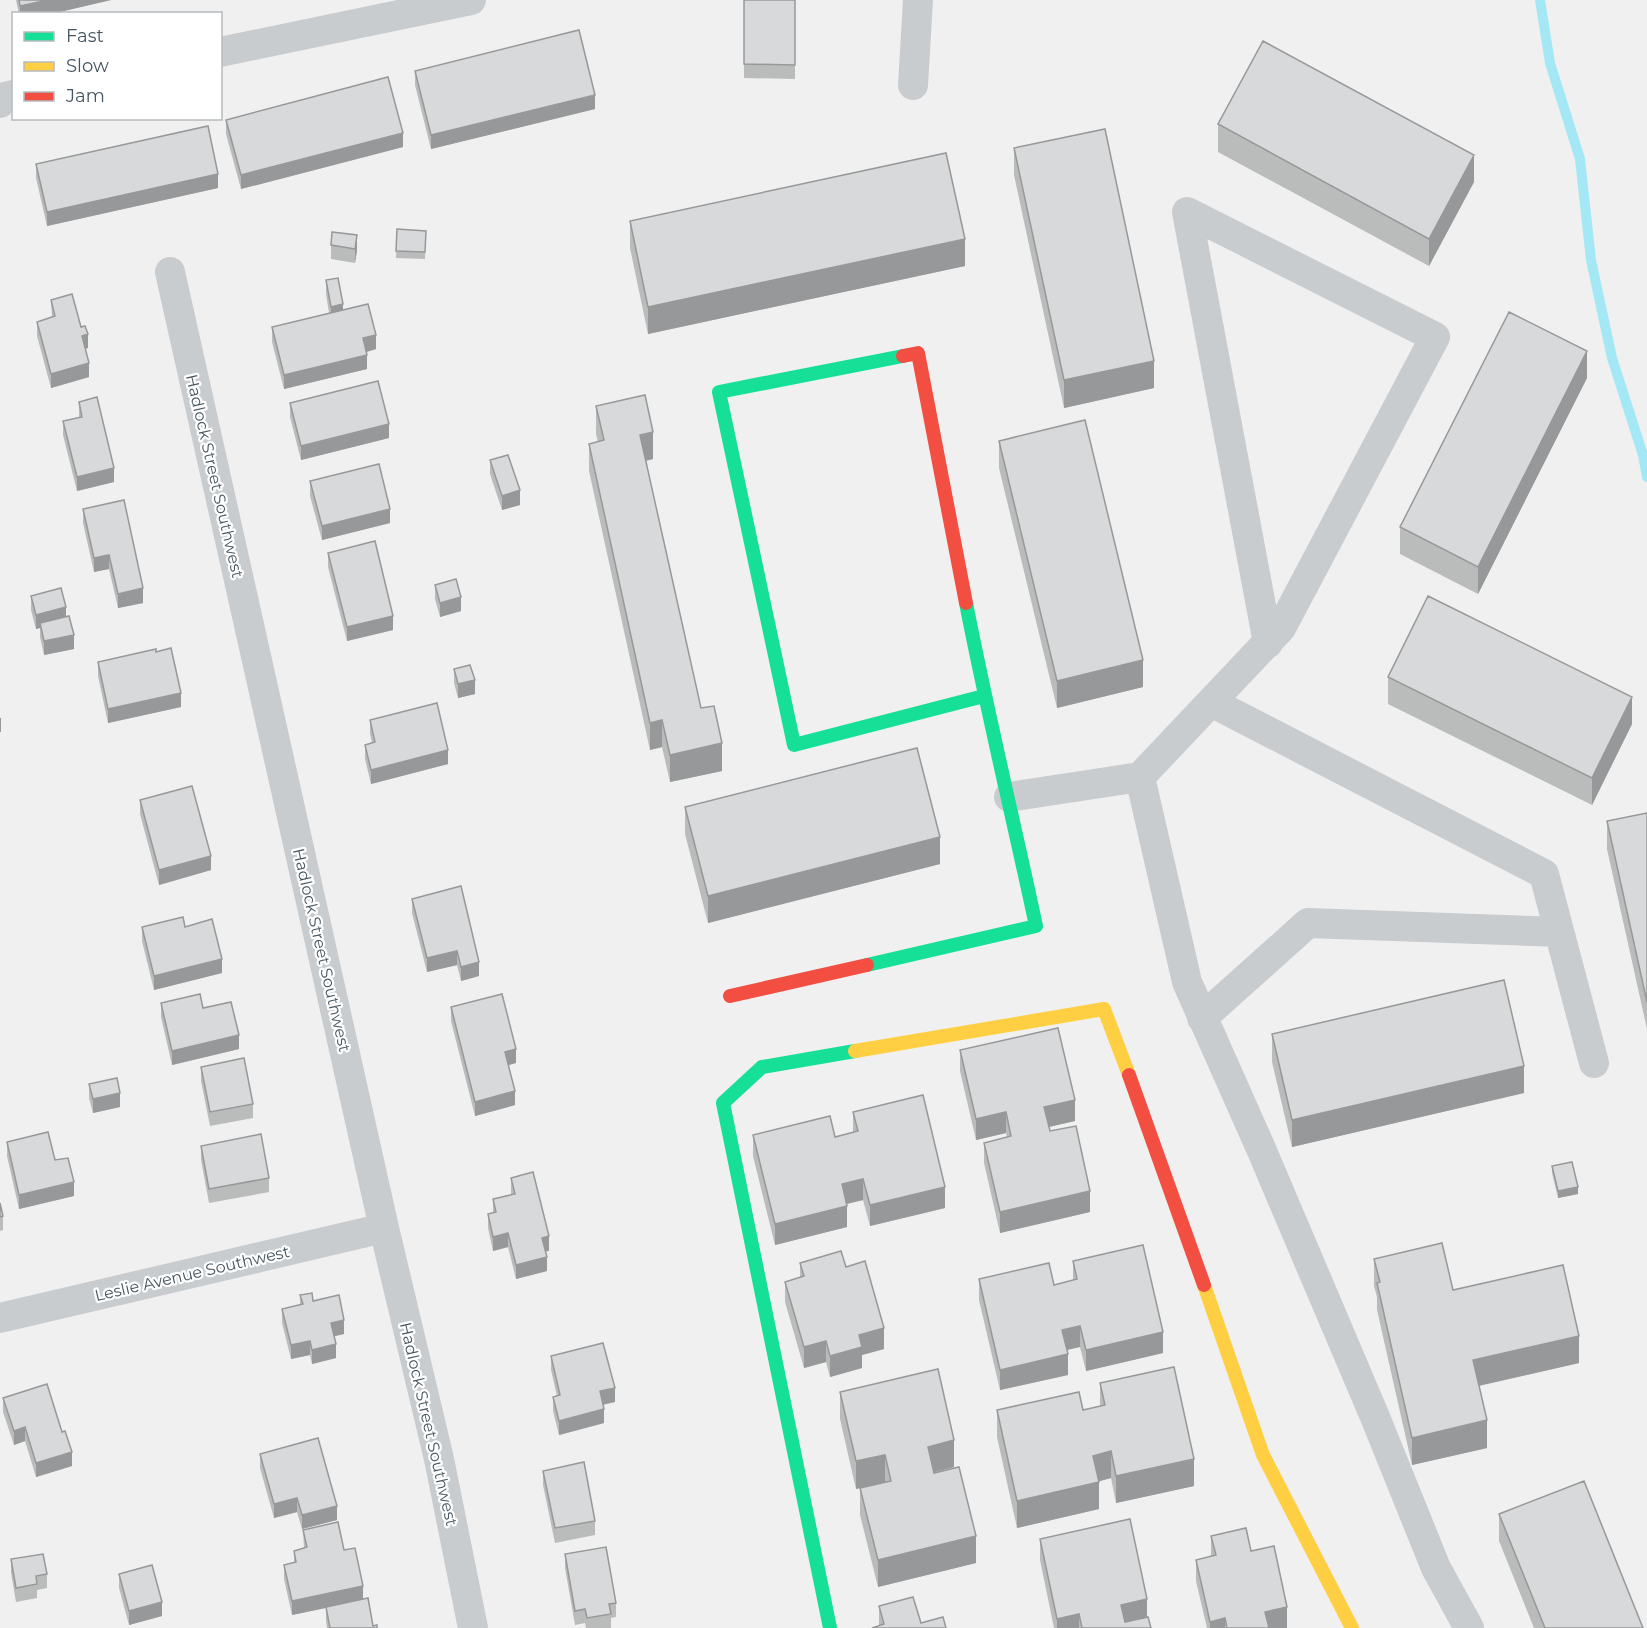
<svg xmlns="http://www.w3.org/2000/svg" width="1647" height="1628" viewBox="0 0 1647 1628" font-family="Montserrat,sans-serif">
	<rect width="100%" height="100%" fill="#f1f0f0"/>
	<g fill="none" stroke-linecap="round" stroke-linejoin="round">
		<path stroke="#a3e8f4" stroke-width="10" d="M1540 0 1550 63 1580 159 1591 260 1612 358 1643 455 1647 477"/>
		<path stroke="#c9cccf" stroke-width="30" d="M220 52 471 0
			M913 85 918 0
			M0 103 5 97 14 95
			M170 272 384 1228 439 1459 473 1628
			M1211 702 1544 874 1594 1063
			M1140 777 1187 982 1262 1151 1375 1417 1436 1568 1469 1628
			M1009 797 1140 777 1281 628 1435 337 1187 212 1268 643
			M1202 1018 1308 923 1559 932
			M0 1318 384 1228"/>
		<path stroke="#16e098" stroke-width="14" d="M903 356 719 392 794 745 984 696
			M867 965 1036 926C1013 818 987 711 966 603
			M830 1628 723 1103 762 1067 855 1051"/>
		<path stroke="#ffcf43" stroke-width="14" d="M855 1051 1104 1009 1129 1075
			M1204 1285 1263 1455 1352 1628"/>
		<path stroke="#f24e42" stroke-width="14" d="M903 356 918 353 966 603
			M730 996 867 965
			M1129 1075 1204 1285"/>
	</g>
	<path fill="#babbbb" d="M16 0H111L51 14H19Z
		M744 0H795V79L744 78Z
		M415 71 595 109 431 149 415 85Z
		M226 120 403 147 241 189 226 134Z
		M1218 124 1474 182 1429 266 1218 152Z
		M1014 148 1154 388 1064 408 1014 175Z
		M36 164 218 188 47 226 36 178Z
		M630 221 965 266 648 334 630 248Z
		M397 229 426 231 425 259 396 258Z
		M332 232 357 250 355 263 331 259V245Z
		M326 280 343 310 376 349 366 352 367 369 284 389 272 342V327L329 313 326 294Z
		M51 300 81 327 88 348 85 349 89 377 51 388 37 336V322L52 317Z
		M1587 378 1478 594 1400 554V527Z
		M79 402 114 482 77 491 63 435V421L79 417Z
		M290 403 389 438 301 460 290 417Z
		M596 406 653 459 646 461 701 708 722 771 670 782 662 747 650 750 589 471V444L598 442 596 434Z
		M999 441 1143 687 1057 708 999 468Z
		M490 460 520 505 502 510 490 474Z
		M310 481 390 523 322 540 310 496Z
		M83 509 143 603 118 608 109 569 94 572 83 523Z
		M328 553 393 630 347 641 328 567Z
		M435 585 461 611 440 617 435 599Z
		M31 596 66 617 74 649 44 655 40 637V628L36 629 31 610Z
		M156 652 181 707 108 723 98 676V662Z
		M454 669 475 694 458 698 454 683Z
		M1388 677 1632 724 1592 805 1388 704Z
		M370 720 448 764 371 784 365 759V745L372 743 370 734Z
		M140 800 211 870 159 885 140 814Z
		M685 807 940 864 708 923 685 834Z
		M1647 813V1029L1607 849V821Z
		M412 899 479 976 461 981 457 965 427 972 412 913Z
		M142 927H185L222 973 154 990 142 941Z
		M161 1003 203 1008 239 1049 172 1065 161 1017Z
		M451 1007 516 1063 508 1065 515 1105 475 1116 451 1021Z
		M1272 1034 1524 1093 1292 1147 1272 1062Z
		M960 1050 1075 1121 1049 1127 1050 1131 1090 1212 1000 1233 984 1163V1143L1007 1137 1006 1133 976 1140 960 1071Z
		M201 1067 253 1104V1118L210 1126 201 1081Z
		M89 1084 120 1107 93 1113 89 1098Z
		M853 1112 945 1208 870 1226 863 1200 847 1204V1227L775 1245 753 1156V1135L835 1137 853 1132Z
		M7 1142 74 1196 19 1209 7 1156Z
		M201 1146 269 1178V1192L209 1203 201 1160Z
		M1552 1166 1578 1194 1558 1198 1552 1173Z
		M511 1178 549 1251H546L547 1271 516 1279 508 1247 493 1251 488 1228V1214L493 1213V1199L511 1195Z
		M0 1203 3 1216V1230L0 1231Z
		M1374 1259 1453 1290 1579 1363 1479 1386 1487 1448 1412 1465 1377 1310V1297L1374 1286Z
		M1073 1261 1163 1353 1086 1371 1080 1347 1067 1350 1068 1375 1000 1390 979 1300V1279L1054 1285 1073 1280Z
		M800 1263 846 1267 884 1349 862 1355V1368L830 1377 826 1362 804 1368 785 1302V1282L800 1278Z
		M300 1295 313 1301 344 1334 334 1336 336 1358 312 1364 310 1355 291 1359 282 1323V1309L300 1305Z
		M551 1356 615 1402 603 1405 604 1423 559 1435 553 1411V1397L557 1396 551 1370Z
		M1100 1383 1194 1486 1116 1503 1111 1478 1099 1481V1509L1017 1528 997 1437V1410H1083L1100 1406Z
		M840 1392 954 1467 934 1472 976 1563 878 1587 860 1515V1488L856 1489 840 1419Z
		M3 1398 72 1466 36 1477 25 1441 14 1445 3 1412Z
		M260 1454 337 1520 302 1529 297 1512 274 1518 260 1468Z
		M543 1471 595 1521V1535L555 1543 543 1485Z
		M1499 1514 1643 1628H1534L1499 1541Z
		M303 1530 344 1550 373 1626 377 1628H327L326 1621V1608L292 1615 284 1579V1565L294 1562V1551L304 1548Z
		M1211 1536 1251 1551 1287 1628H1207L1196 1581V1560L1211 1556Z
		M1040 1539 1147 1618 1151 1628H1054L1040 1560Z
		M565 1554 616 1603V1617L611 1618V1628H586L585 1623 575 1625 565 1568Z
		M11 1559 47 1574V1588L37 1590V1598L16 1602 11 1573Z
		M119 1574 162 1616 129 1625 119 1588Z
		M879 1606 921 1623 879 1626Z"/>
	<path fill="#979899" d="M48 0H111L51 14H20V6Z
		M595 95V109L431 149V135Z
		M403 133V147L241 189V175Z
		M1474 155V182L1429 266V239Z
		M218 174V188L47 226V212Z
		M357 235V250L355 263V249Z
		M965 239V266L648 334V307Z
		M343 304V318L331 321V307Z
		M88 334V348L82 350V336Z
		M376 335V349L363 353V338Z
		M1587 351V378L1478 594V567Z
		M367 355V369L284 389V375Z
		M1154 361V388L1064 408V380Z
		M89 363V377L51 388V374Z
		M389 424V438L301 460V446Z
		M653 432V459L640 462V435Z
		M114 468V482L77 491V477Z
		M520 490V505L502 510V496Z
		M390 509V523L322 540V526Z
		M109 555V569L94 572V558Z
		M143 588V603L118 608V594Z
		M461 597V611L440 617V603Z
		M66 607V621L40 623V628L36 629V615Z
		M393 616V630L347 641V627Z
		M74 635V649L44 655V641Z
		M1143 660V687L1057 708V681Z
		M475 680V694L458 698V684Z
		M181 693V707L108 723V709Z
		M1632 697V724L1592 805V778Z
		M0 718H1V732H0Z
		M662 720V747L650 750V723Z
		M722 743V771L670 782V755Z
		M448 750V764L371 784V770Z
		M940 837V864L708 923V896Z
		M211 856V870L159 885V870Z
		M457 951V965L427 972V958Z
		M222 959V973L154 990V976Z
		M479 962V976L461 981V967Z
		M239 1035V1049L172 1065V1051Z
		M516 1049V1063L505 1066V1052Z
		M1524 1066V1093L1292 1147V1120Z
		M515 1091V1105L475 1116V1102Z
		M120 1093V1107L93 1113V1099Z
		M1075 1100V1121L1044 1128V1107Z
		M1006 1112V1133L976 1140V1119Z
		M863 1179V1200L842 1205V1184Z
		M74 1182V1196L19 1209V1195Z
		M945 1187V1208L870 1226V1205Z
		M1578 1187V1194L1558 1198V1191Z
		M1090 1191V1212L1000 1233V1212Z
		M847 1206V1227L775 1245V1224Z
		M508 1233V1247L493 1251V1237Z
		M549 1236V1251L542 1252V1238Z
		M547 1257V1271L516 1279V1265Z
		M344 1320V1334L331 1337V1323Z
		M1080 1326V1347L1062 1351V1330Z
		M884 1328V1349L862 1355V1368L830 1377V1356L859 1335Z
		M1163 1332V1353L1086 1371V1350Z
		M1579 1336V1363L1473 1387V1360Z
		M310 1341V1355L291 1359V1345Z
		M826 1341V1362L804 1368V1347Z
		M336 1344V1358L312 1364V1350Z
		M1068 1354V1375L1000 1390V1370Z
		M615 1388V1402L600 1405V1391Z
		M604 1409V1423L559 1435V1421Z
		M1487 1420V1448L1412 1465V1438Z
		M25 1427V1441L14 1445V1431Z
		M954 1440V1467L928 1474V1447Z
		M1111 1451V1478L1093 1483V1456Z
		M72 1452V1466L36 1477V1463Z
		M885 1455V1482L856 1489V1461Z
		M1194 1459V1486L1116 1503V1476Z
		M1099 1482V1509L1017 1528V1501Z
		M297 1498V1512L274 1518V1504Z
		M337 1506V1520L302 1529V1515Z
		M976 1536V1563L878 1587V1560Z
		M363 1586V1600L292 1615V1601Z
		M1147 1599V1620L1121 1626V1605Z
		M162 1602V1616L129 1625V1611Z
		M1287 1607V1628H1265V1612Z
		M1079 1614V1628H1057V1619Z
		M1225 1618V1628H1210V1622Z"/>
	<path fill="#d8d9da" stroke="#979899" stroke-width="1.5" d="M19 0H48L20 6Z
		M744 0H795V65L744 64Z
		M579 30 595 95 431 135 415 71Z
		M1263 41 1474 155 1429 239 1218 124Z
		M388 77 403 133 241 175 226 120Z
		M208 126 218 174 47 212 36 164Z
		M1105 129 1154 361 1064 380 1014 148Z
		M946 153 965 239 648 307 630 221Z
		M397 229 426 231 425 252 396 251Z
		M332 232 357 235 355 249 331 245Z
		M338 278 343 304 331 307 326 280Z
		M72 294 81 327 85 326 88 334 82 336 89 363 51 374 37 322 55 316 51 300Z
		M368 304 376 335 363 338 367 355 284 375 272 327Z
		M1509 312 1587 351 1478 567 1400 527Z
		M378 381 389 424 301 446 290 403Z
		M645 395 653 432 640 435 701 708 714 706 722 743 670 755 662 720 650 723 589 444 604 440 596 406Z
		M97 397 114 468 77 477 63 421 82 417 79 402Z
		M1085 420 1143 660 1057 681 999 441Z
		M508 455 520 490 502 496 490 460Z
		M379 464 390 509 322 526 310 481Z
		M124 500 143 588 118 594 109 555 94 558 83 509Z
		M375 541 393 616 347 627 328 553Z
		M456 579 461 597 440 603 435 585Z
		M61 588 66 607 36 615 31 596Z
		M1428 596 1632 697 1592 778 1388 677Z
		M69 616 74 635 44 641 40 623Z
		M171 648 181 693 108 709 98 662 156 649V652Z
		M470 665 475 680 458 684 454 669Z
		M437 703 448 750 371 770 365 745 375 742 370 720Z
		M917 748 940 837 708 896 685 807Z
		M192 786 211 856 159 870 140 800Z
		M1647 813V1002L1607 821Z
		M461 886 479 962 461 967 457 951 427 958 412 899Z
		M183 917 185 927 212 919 222 959 154 976 142 927Z
		M1504 980 1524 1066 1292 1120 1272 1034Z
		M200 994 203 1008 231 1002 239 1035 172 1051 161 1003Z
		M502 994 516 1049 505 1052 515 1091 475 1102 451 1007Z
		M1058 1028 1075 1100 1044 1107 1050 1131 1076 1126 1090 1191 1000 1212 984 1143 1011 1136 1006 1112 976 1119 960 1050Z
		M244 1058 253 1104 210 1112 201 1067Z
		M117 1078 120 1093 93 1099 89 1084Z
		M923 1095 945 1187 870 1205 863 1179 842 1184 847 1206 775 1224 753 1135 830 1116 835 1137 858 1131 853 1112Z
		M48 1132 55 1160 68 1158 74 1182 19 1195 7 1142Z
		M261 1134 269 1178 209 1189 201 1146Z
		M1572 1162 1578 1187 1558 1191 1552 1166Z
		M533 1172 549 1236 542 1238 547 1257 516 1265 508 1233 493 1237 488 1214 496 1212 493 1199 515 1194 511 1178Z
		M0 1203 3 1216 0 1217Z
		M1442 1243 1453 1290 1563 1265 1579 1336 1473 1360 1487 1420 1412 1438 1377 1283 1380 1282 1374 1259Z
		M1143 1245 1163 1332 1086 1350 1080 1326 1062 1330 1068 1354 1000 1370 979 1279 1049 1263 1054 1285 1077 1279 1073 1261Z
		M841 1251 846 1267 865 1261 884 1328 859 1335 862 1347 830 1356 826 1341 804 1347 785 1282 804 1276 800 1263Z
		M312 1293 313 1301 339 1295 344 1320 331 1323 336 1344 312 1350 310 1341 291 1345 282 1309 303 1304 300 1295Z
		M603 1343 615 1388 600 1391 604 1409 559 1421 553 1397 560 1395 551 1356Z
		M1174 1367 1194 1459 1116 1476 1111 1451 1093 1456 1099 1482 1017 1501 997 1410 1079 1392 1083 1410 1105 1405 1100 1383Z
		M938 1369 954 1440 928 1447 934 1473 959 1467 976 1536 878 1560 860 1488 891 1481 885 1455 856 1461 840 1392Z
		M47 1384 62 1432 65 1431 72 1452 36 1463 25 1427 14 1431 3 1398Z
		M318 1438 337 1506 302 1515 297 1498 274 1504 260 1454Z
		M584 1462 595 1521 555 1528 543 1471Z
		M1584 1481 1643 1628H1545L1499 1514Z
		M1130 1519 1147 1599 1121 1605 1125 1622 1148 1617 1151 1628H1082L1079 1614 1057 1619 1040 1539Z
		M338 1522 344 1550 355 1548 363 1586 292 1601 284 1565 296 1562 294 1551 307 1547 303 1530Z
		M1246 1528 1251 1551 1274 1546 1287 1607 1265 1612 1269 1628H1227L1225 1618 1210 1622 1196 1560 1216 1555 1211 1536Z
		M606 1547 616 1603 609 1604 611 1614 587 1618 585 1609 575 1611 565 1554Z
		M43 1554 47 1574 36 1576 37 1584 16 1588 11 1559Z
		M152 1565 162 1602 129 1611 119 1574Z
		M913 1597 921 1623 943 1617 946 1628H872L884 1624 879 1606Z
		M368 1598 373 1626 377 1625V1628H330L326 1607Z"/>
	<g text-anchor="middle" stroke-width="4.5" stroke-linejoin="round" paint-order="stroke">
		<g font-size="16" fill="#45555f" stroke="#fff">
			<text transform="translate(215 476) rotate(77)" y="6">Hadlock Street Southwest</text>
			<text transform="translate(322 950) rotate(77)" y="6">Hadlock Street Southwest</text>
			<text transform="translate(192 1273) rotate(-13)" y="6">Leslie Avenue Southwest</text>
			<text transform="translate(429 1424) rotate(77)" y="6">Hadlock Street Southwest</text>
		</g>
	</g>
	<rect x="12" y="12" width="210" height="108" fill="#ffffff" stroke="#b5bbbf" stroke-width="1.5"/>
	<rect x="24" y="32" width="30" height="9" fill="#16e098" stroke="#b5bbbf" stroke-width="1.5"/>
	<text x="66" y="42" font-size="18" fill="#45555f">Fast</text>
	<rect x="24" y="62" width="30" height="9" fill="#ffcf43" stroke="#b5bbbf" stroke-width="1.5"/>
	<text x="66" y="72" font-size="18" fill="#45555f">Slow</text>
	<rect x="24" y="92" width="30" height="9" fill="#f24e42" stroke="#b5bbbf" stroke-width="1.5"/>
	<text x="66" y="102" font-size="18" fill="#45555f">Jam</text>
</svg>
